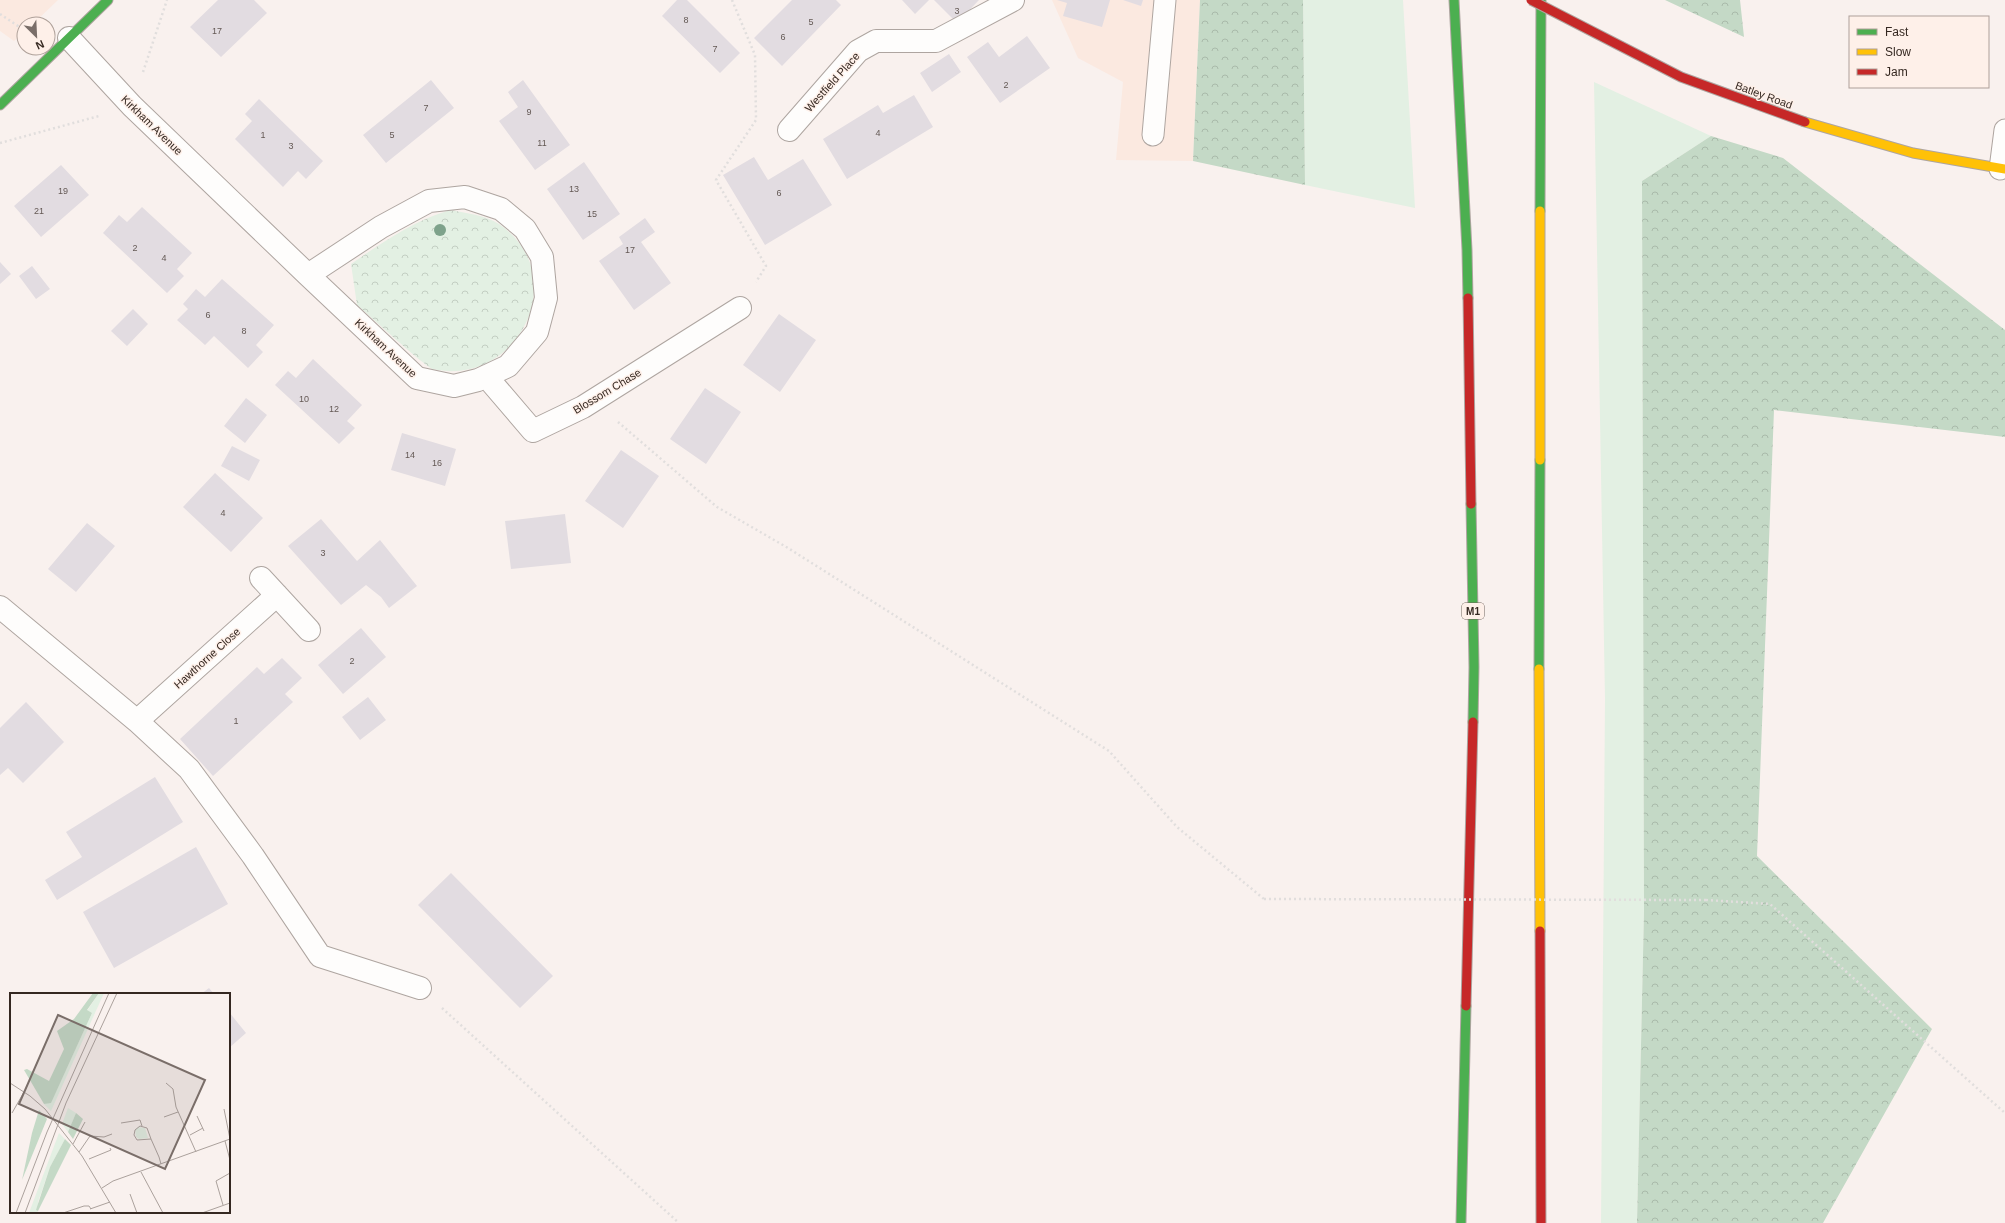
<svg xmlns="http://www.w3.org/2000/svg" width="2005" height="1223" viewBox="0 0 2005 1223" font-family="Arial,sans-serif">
	<defs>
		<pattern id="forest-crowns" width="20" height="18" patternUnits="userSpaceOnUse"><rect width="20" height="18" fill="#c4d9c6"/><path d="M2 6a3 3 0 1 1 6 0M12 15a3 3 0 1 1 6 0" fill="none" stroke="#a9baaa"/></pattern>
		<pattern id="park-crowns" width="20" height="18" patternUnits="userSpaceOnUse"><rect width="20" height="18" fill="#e3f0e3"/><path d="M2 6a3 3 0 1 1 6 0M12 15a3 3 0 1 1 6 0" fill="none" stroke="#c3cec2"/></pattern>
	</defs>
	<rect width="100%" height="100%" fill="#f9f1ee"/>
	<path fill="#fbe9e0" d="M0 0H58L33 24H24V32L14 41 0 31Z
		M1052 0H1200L1193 161 1116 160 1123 82 1078 58Z"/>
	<path fill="#e3f0e3" d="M1303 0H1403L1415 208 1305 185Z
		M1594 82 1711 136 1642 181 1644 911 1637 1223H1601L1605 699Z"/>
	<path fill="url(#forest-crowns)" d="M1200 0H1303L1305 185 1193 161Z
		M1665 0H1740L1744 37Z
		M1711 136 1783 158 2005 330V437L1774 410 1757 856 1932 1029 1823 1223H1637L1644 911 1642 181Z"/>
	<path fill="url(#park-crowns)" d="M450 210C466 213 485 215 499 224 574 275 518 388 433 369 425 367 368 314 357 305L351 264C383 242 413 221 450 210Z"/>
	<path fill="#e2dce1" d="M218 0H254L267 13 221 57 190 27Z
		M677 0H687L740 53 720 73 662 16Z
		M792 0H836L841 5 782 66 754 38Z
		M902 0H929L915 14Z
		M934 0H979L957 23Z
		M1057 0H1110L1102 27 1063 16 1067 3Z
		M1123 0H1143L1141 6Z
		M1027 36 1050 68 1000 103 967 57 988 42 999 57Z
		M949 54 961 72 932 92 920 73Z
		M431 80 454 108 386 163 363 135Z
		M523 80 570 145 535 170 499 121 518 107 508 92Z
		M914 95 933 127 847 179 823 139 878 105 883 113Z
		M259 99 323 161 306 179 298 171 283 187 235 139 252 121 245 114Z
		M754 157 768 180 803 159 832 205 765 245 723 175Z
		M584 162 620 214 583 240 547 189Z
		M61 165 89 195 41 237 14 206Z
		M142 207 192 253 177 269 184 276 167 293 103 233 119 215 127 222Z
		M645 218 655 232 641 242 671 283 634 310 599 261 623 244 619 237Z
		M0 262 11 274 0 284Z
		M32 266 50 289 36 299 19 276Z
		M222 279 274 325 256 345 263 352 248 368 214 336 205 345 177 320 188 309 183 304 196 289 205 297Z
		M133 309 148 324 127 346 111 331Z
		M779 314 816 340 780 392 743 365Z
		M313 359 362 405 347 421 355 428 339 444 275 385 288 371 296 378Z
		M705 388 741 412 706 464 670 439Z
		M246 398 267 415 245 443 224 426Z
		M402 433 456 449 445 486 391 470Z
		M232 446 260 460 249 481 221 466Z
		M621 450 659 476 623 528 585 501Z
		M215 473 263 518 231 552 183 507Z
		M565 514 571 563 511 569 505 521Z
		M321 519 357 561 380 540 417 586 389 608 381 597 366 585 341 605 288 546Z
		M87 523 115 546 76 592 48 569Z
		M361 628 386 657 343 694 318 665Z
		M282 658 302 678 285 694 293 702 213 776 180 739 257 667 264 674Z
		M368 697 386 720 360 740 342 717Z
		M26 702 64 742 23 783 8 768 0 775V728Z
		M155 777 183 822 57 900 45 880 82 857 66 832Z
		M196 847 228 904 114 968 83 912Z
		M451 873 553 976 520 1008 418 905Z
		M209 988 214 994H201Z
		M229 1012 246 1033 229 1048Z"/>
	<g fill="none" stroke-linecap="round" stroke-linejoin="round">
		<defs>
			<path id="lane" d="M1153 135 1165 0
				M2000 169 2005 130"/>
			<path id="street" d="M69 38 132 106 308 275 417 378 454 386 478 380 508 366 537 332 546 298 542 257 525 229 501 209 465 197 429 201 381 227 308 275
				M789 130 858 51 876 41H936L1013 0
				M486 376 533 431 583 407 740 308
				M261 578 309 630
				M0 607 137 721 189 769 253 856 320 956 420 988
				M137 721 277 595"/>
			<path id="fast" d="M1454 0 1467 250 1468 298
				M0 105 108 0
				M1540 211 1541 0
				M1471 504 1474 667 1473 722
				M1539 669 1540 460
				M1461 1223 1466 1006"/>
			<path id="slow" d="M1805 122 1913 153 2005 169
				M1540 460V211
				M1539 669 1540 931"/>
			<path id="jam" d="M1468 298 1471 504
				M1540 931 1541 1223
				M1466 1006 1473 722"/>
		</defs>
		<use href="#lane" stroke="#aea5a0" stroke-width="23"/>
		<use href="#street" stroke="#aea5a0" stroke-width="24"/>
		<use href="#fast" stroke="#aea5a0" stroke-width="11"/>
		<use href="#slow" stroke="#aea5a0" stroke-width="11"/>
		<use href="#jam" stroke="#aea5a0" stroke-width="11"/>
		<path stroke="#e1dedd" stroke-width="2.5" stroke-dasharray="2 3" stroke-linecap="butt" d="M732 0 755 55 756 120 716 180 766 266 756 282
			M0 14 24 30
			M143 72 167 0
			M0 143 99 116
			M618 422 717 507 788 548 1109 751 1177 827 1264 899
			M1706 900 1770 904 2005 1113
			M442 1008 679 1223"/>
		<use href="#lane" stroke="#fefdfc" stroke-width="21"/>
		<use href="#street" stroke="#fefdfc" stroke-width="22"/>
		<use href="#fast" stroke="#4caf50" stroke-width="9"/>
		<use href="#slow" stroke="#ffc107" stroke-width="9"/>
		<use href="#jam" stroke="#c62828" stroke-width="9"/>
		<defs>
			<path id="jam-bridge" d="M1531 0 1681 77 1805 122"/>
		</defs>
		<use href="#jam-bridge" stroke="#aea5a0" stroke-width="11" stroke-linecap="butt"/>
		<path stroke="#e1dedd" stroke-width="2.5" stroke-dasharray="2 3" stroke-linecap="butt" d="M1264 899 1706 900"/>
		<use href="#jam-bridge" stroke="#c62828" stroke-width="9"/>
	</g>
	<circle fill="#7ea28b" cx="440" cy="230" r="6"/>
	<g text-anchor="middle" stroke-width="3" stroke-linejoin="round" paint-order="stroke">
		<g font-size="9" fill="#635854">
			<text x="957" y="14">3</text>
			<text x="686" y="23">8</text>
			<text x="811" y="25">5</text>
			<text x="217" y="34">17</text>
			<text x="783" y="40">6</text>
			<text x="715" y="52">7</text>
			<text x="1006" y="88">2</text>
			<text x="426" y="111">7</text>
			<text x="529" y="115">9</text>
			<text x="878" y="136">4</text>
			<text x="263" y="138">1</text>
			<text x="392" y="138">5</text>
			<text x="542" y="146">11</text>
			<text x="291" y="149">3</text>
			<text x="574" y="192">13</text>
			<text x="63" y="194">19</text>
			<text x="779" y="196">6</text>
			<text x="39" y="214">21</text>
			<text x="592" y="217">15</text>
			<text x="135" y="251">2</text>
			<text x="630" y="253">17</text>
			<text x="164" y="261">4</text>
			<text x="208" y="318">6</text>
			<text x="244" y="334">8</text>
			<text x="304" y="402">10</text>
			<text x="334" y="412">12</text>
			<text x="410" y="458">14</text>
			<text x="437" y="466">16</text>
			<text x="223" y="516">4</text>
			<text x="323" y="556">3</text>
			<text x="352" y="664">2</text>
			<text x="236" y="724">1</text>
		</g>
		<rect fill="#fef0e9" stroke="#71645d" stroke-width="1" x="1462" y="603" width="22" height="16" rx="3"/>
		<g font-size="10" font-weight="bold" fill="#352821">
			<text x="1473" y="615">M1</text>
		</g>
		<g font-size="11" fill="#352821" stroke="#fef0e9">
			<text transform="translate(832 82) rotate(-48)" y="4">Westfield Place</text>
			<text transform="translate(1764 95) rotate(20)" y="4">Batley Road</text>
			<text transform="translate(152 125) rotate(44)" y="4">Kirkham Avenue</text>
			<text transform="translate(386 348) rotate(43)" y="4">Kirkham Avenue</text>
			<text transform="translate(607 391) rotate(-31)" y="4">Blossom Chase</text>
			<text transform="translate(207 658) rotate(-42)" y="4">Hawthorne Close</text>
		</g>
	</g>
	<g transform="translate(10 993)">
		<rect width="220" height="220" fill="#f9f1ee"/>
		<path d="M89 0H94L41 118 34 111 41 109 82 20 77 18ZM58 115 66 120 58 139 52 131ZM49 140 55 146 40 174 28 209V218L27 220H19Z" fill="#e3f0e3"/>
		<path d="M83 0H89L77 17 82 20 41 110 34 111 14 77 17 76 39 88 54 56 47 38 64 26ZM29 117 37 126 12 187 22 140ZM66 120 73 126 63 146 58 139ZM55 146 61 152 28 218 26 217 40 174Z" fill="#c4d9c6"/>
		<path d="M128 134 135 135 138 145 129 146 126 144 125 137Z" fill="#e3f0e3"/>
		<path fill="none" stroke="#aba19c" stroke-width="1" d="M0 90 20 103 35 116 72 163 106 220M156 90 163 96 166 114 186 159M214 116 220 146M2 120 14 99M187 123 194 138M154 124 168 119M111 130 130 127 132 133M180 142 193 135M141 146 127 147 124 142 125 137 130 133 137 135 141 146 149 164 151 171M215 148 220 167M63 151 75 129M69 159 80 143 94 144 102 141M79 166 101 157 100 155M131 179 153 220M92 195 103 188 220 146M120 201 127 220M213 212 206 188 220 180M80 216 100 209M6 220 37 139 99 0M15 220 56 110 107 0M53 220 74 213H79L81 216M192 220 220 210"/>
		<path fill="#7a6e69" fill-opacity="0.15" stroke="#7a6e69" stroke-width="2" d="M48 22 195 87 155 176 9 111Z"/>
		<rect width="220" height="220" fill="none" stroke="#352821" stroke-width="2"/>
	</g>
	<rect x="1849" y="16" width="140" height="72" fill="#fef0e9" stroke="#aea099"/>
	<rect x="1857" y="29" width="20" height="6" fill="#4caf50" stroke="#aea099"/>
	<text x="1885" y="36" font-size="12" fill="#352821">Fast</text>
	<rect x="1857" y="49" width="20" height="6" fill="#ffc107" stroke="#aea099"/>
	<text x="1885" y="56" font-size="12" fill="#352821">Slow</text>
	<rect x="1857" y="69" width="20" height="6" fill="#c62828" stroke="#aea099"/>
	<text x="1885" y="76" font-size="12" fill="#352821">Jam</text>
	<g transform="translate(36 36) rotate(156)"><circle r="19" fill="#fef0e9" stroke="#aea099"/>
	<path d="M0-3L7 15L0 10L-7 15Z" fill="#7a6e69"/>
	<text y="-6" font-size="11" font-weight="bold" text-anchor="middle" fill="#352821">N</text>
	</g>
</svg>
